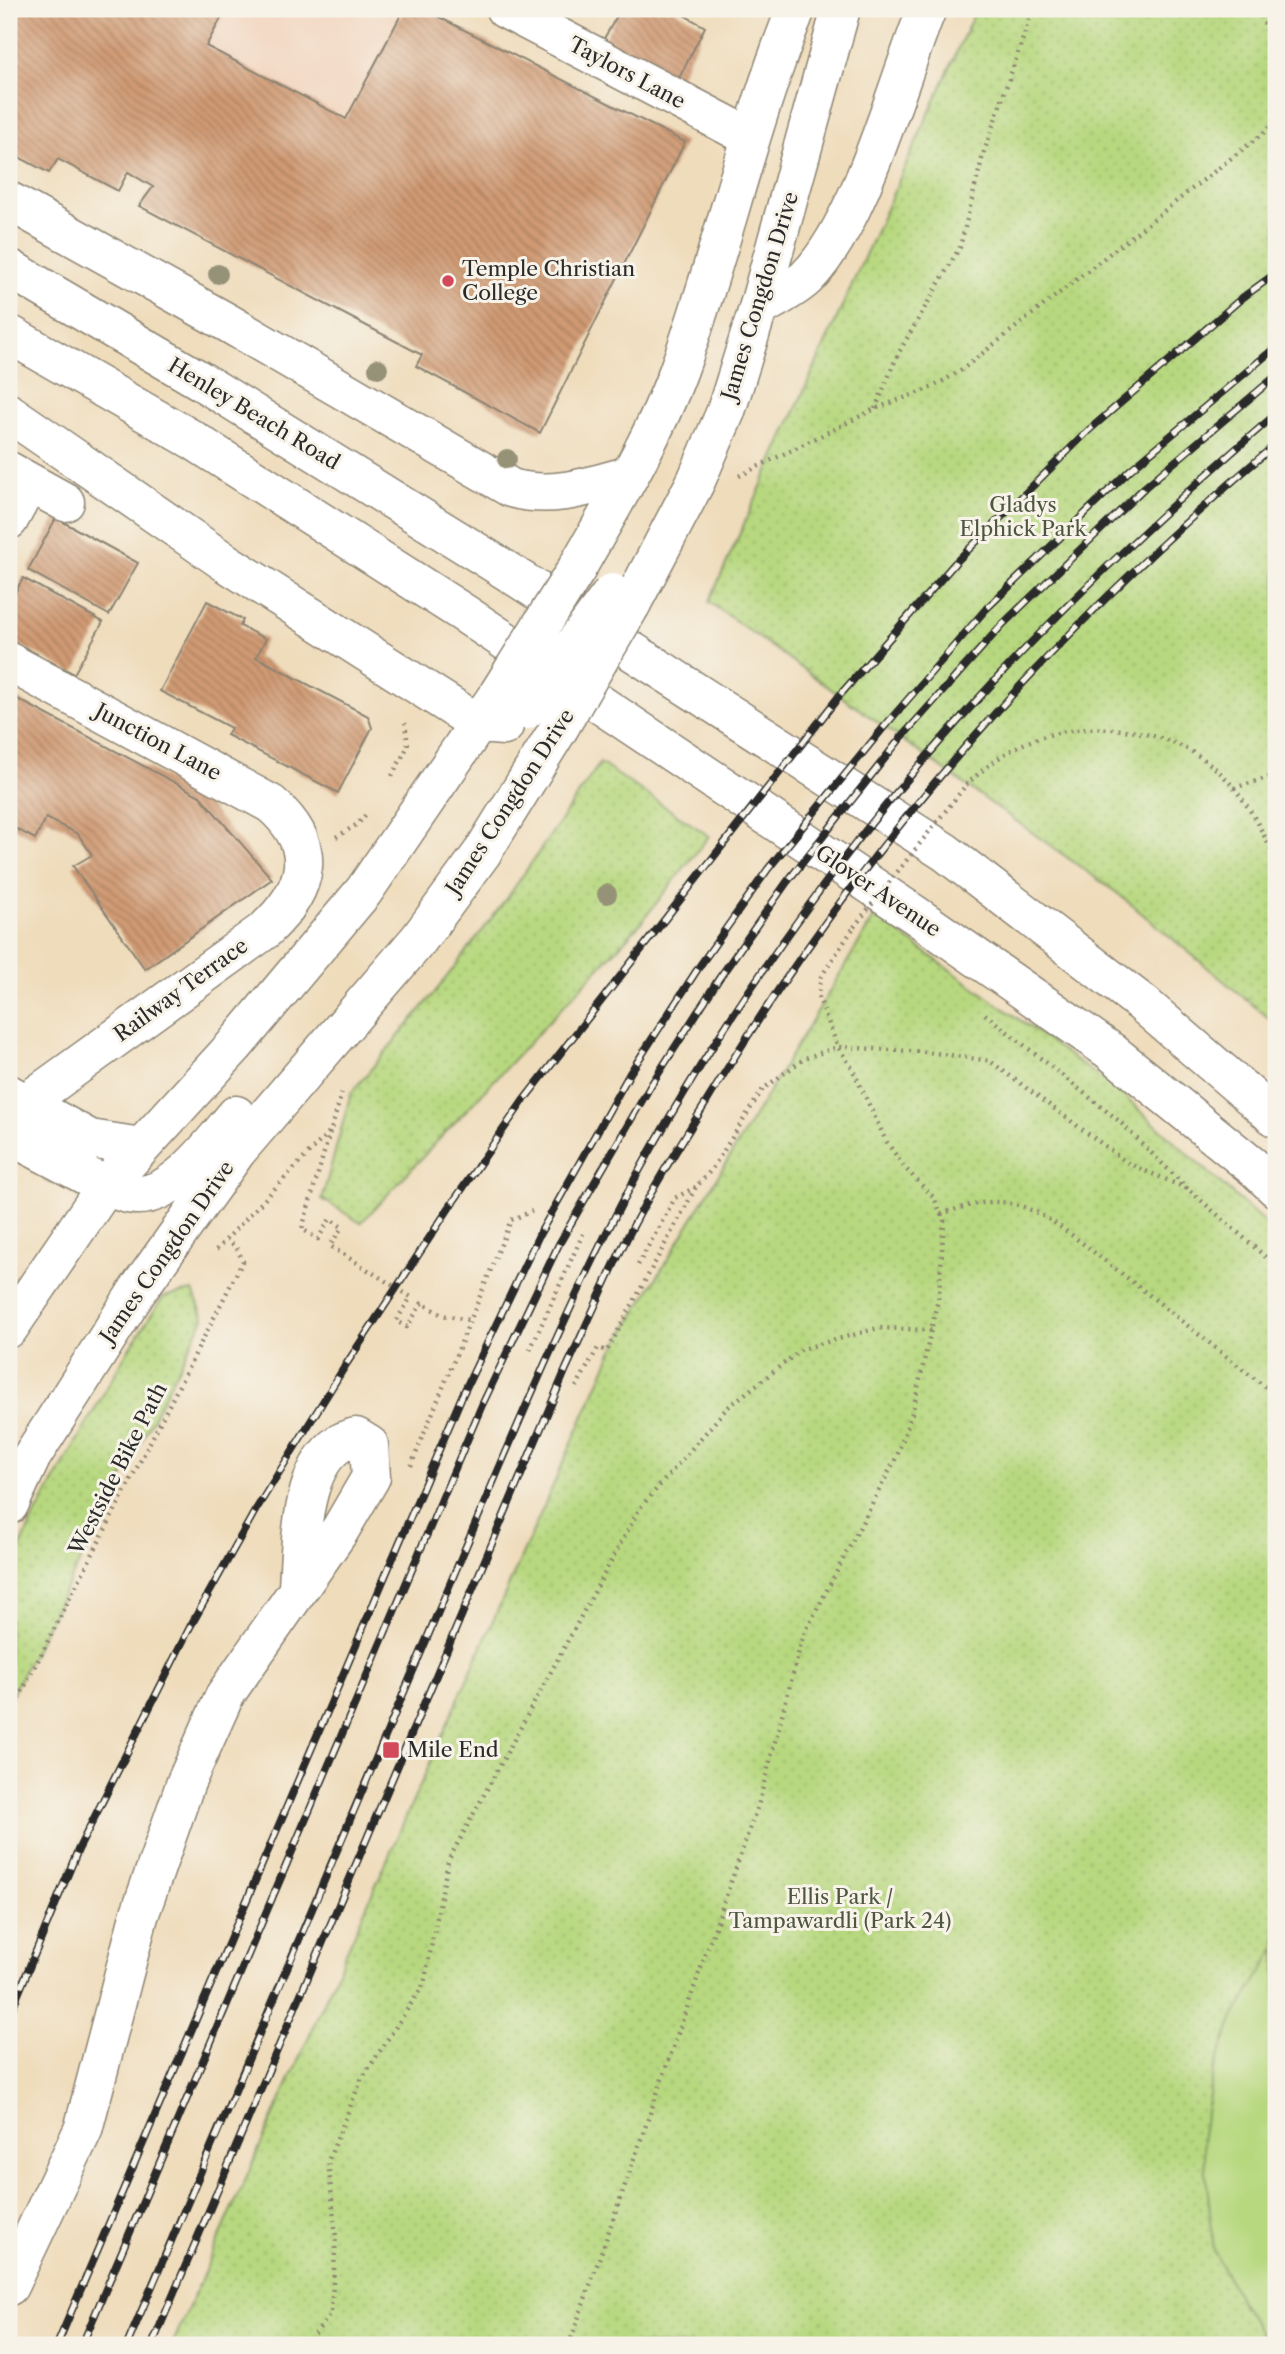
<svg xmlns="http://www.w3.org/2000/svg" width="1285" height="2354" viewBox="0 0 1285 2354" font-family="'Libre Caslon Text',serif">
	<defs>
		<pattern id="grass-dots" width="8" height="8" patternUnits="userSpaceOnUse" patternTransform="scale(1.75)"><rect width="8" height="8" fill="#b7d87f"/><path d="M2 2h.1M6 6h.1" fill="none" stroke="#9eba6e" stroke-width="1.8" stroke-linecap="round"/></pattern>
		<pattern id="building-back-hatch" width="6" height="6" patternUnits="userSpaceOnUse" patternTransform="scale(1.75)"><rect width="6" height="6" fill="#d09a73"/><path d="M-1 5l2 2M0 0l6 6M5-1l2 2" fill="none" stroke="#a97e5f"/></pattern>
	</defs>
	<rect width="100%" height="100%" fill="#f7f3e8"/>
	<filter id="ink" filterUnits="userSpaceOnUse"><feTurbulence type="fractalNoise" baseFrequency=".0143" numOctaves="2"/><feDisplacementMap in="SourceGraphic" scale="14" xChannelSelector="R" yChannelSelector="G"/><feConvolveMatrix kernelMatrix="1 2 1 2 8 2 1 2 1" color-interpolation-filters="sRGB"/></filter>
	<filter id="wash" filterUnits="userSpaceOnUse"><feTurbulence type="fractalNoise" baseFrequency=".00686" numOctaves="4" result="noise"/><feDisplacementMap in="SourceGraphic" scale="28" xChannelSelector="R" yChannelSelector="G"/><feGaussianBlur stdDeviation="1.57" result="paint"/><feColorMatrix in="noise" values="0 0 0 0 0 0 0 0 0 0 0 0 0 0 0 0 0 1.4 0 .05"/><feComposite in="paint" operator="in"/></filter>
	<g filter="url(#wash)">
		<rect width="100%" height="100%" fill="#efdcbb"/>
		<path fill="#f2d4be" d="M226 9H385L400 16 346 119 206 46Z"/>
		<path fill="url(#grass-dots)" stroke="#718255" stroke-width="2" d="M976 9H1276V1024L1117 893 709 602Z
			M600 763 709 836 639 925 361 1223 322 1199 351 1093 433 995 510 894Z
			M875 916 1116 1089 1276 1233V2345H172L613 1350Z
			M193 1291 204 1318 9 1700V1573L33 1519 127 1352 163 1297Z"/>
		<path fill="#b7d87f" stroke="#718255" stroke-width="2" d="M1276 1948V2345H1269L1241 2303 1214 2251 1202 2134 1213 2073 1234 2017Z"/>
		<g id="blocks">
			<path fill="url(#building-back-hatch)" d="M9 9H226L206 46 346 119 404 9H423L685 142 540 433 416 366 422 355 139 206 153 187 128 172 118 191 58 159 49 173 9 152Z
				M621 9H673L705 27 676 84 602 42Z
				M56 518 138 563 109 615 28 570Z
				M23 578 103 622 74 674 9 639V604Z
				M207 601 243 620 240 626 266 639 256 657 368 716 372 728 338 793 227 735 231 728 160 691Z
				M12 696 200 796 272 879 145 969 73 866 92 855 78 834 46 818 35 839 9 825V702Z"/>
		</g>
	</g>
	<g filter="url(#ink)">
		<use href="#blocks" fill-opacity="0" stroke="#8d8473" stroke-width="2"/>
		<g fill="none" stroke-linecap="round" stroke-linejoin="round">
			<defs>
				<path id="minor" d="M505 9 750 137
					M758 309C773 299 794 290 807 277 862 221 896 84 927 9
					M9 471 65 502
					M9 520 29 483
					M9 662 271 804C320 846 309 889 265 930L9 1115
					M9 1094 90 1139 141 1147
					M9 1135 106 1186
					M9 2286 83 2130 139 1916 186 1782 225 1695 340 1530 371 1477 369 1445 356 1437C300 1448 301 1542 298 1587"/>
				<path id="major" d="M9 268 201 381 496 564 945 852 1142 1003 1276 1118
					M9 334 193 440 465 614 914 914 1109 1050 1257 1170 1276 1188"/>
				<path id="highway" d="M9 201 228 323 511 488C552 500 590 486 630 475
					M9 413 225 562 479 724 504 726
					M576 570C612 506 652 442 678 372 722 252 748 127 796 9
					M631 605 696 481 726 411 758 309 841 9
					M106 1186C116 1190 127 1195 137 1195 175 1196 214 1141 236 1115
					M9 1328 106 1186 234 1046 364 891 499 693
					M9 1505 32 1456 138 1290 237 1151 419 939 482 853 558 730"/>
			</defs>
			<use href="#minor" stroke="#8d8473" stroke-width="41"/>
			<use href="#major" stroke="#8d8473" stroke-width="41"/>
			<use href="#highway" stroke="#8d8473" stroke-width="41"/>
			<path stroke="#8d8473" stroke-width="4.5" stroke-dasharray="2 5" stroke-linecap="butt" d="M1260 9 1276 60
				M875 409 898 354 960 247 983 155 1033 9
				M739 476 875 409 933 387 960 371 1276 123
				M392 776 408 746 405 723
				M966 785C981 771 998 757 1017 747 1075 718 1158 723 1210 764 1241 788 1260 826 1276 860
				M1234 788 1276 775
				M336 837 358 824 368 812
				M985 1014 1118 1120 1188 1189
				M330 1132 302 1229 318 1239 330 1219 342 1227 330 1246 411 1297 396 1321 407 1327 422 1303 442 1315 469 1320
				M941 1214C965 1206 988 1198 1014 1204 1048 1213 1076 1239 1104 1260 1162 1304 1218 1351 1276 1395
				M216 1250 331 1130 343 1089
				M638 1265 675 1198 696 1187
				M530 1350 583 1234
				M576 1387 598 1348 607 1351 696 1187 712 1169 763 1089 805 1058 838 1047 928 1052 990 1061 1129 1164 1188 1189 1276 1266
				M411 1466 511 1220 532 1211
				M9 1717 243 1261 236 1247 227 1240
				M306 2345 331 2314 336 2237 328 2161 361 2080 424 1984 448 1861 640 1508 727 1408 802 1349 878 1328 932 1330
				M569 2345 759 1802 803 1636 897 1456 913 1410 939 1295 944 1220 934 1198 905 1168 886 1141 851 1066 838 1047 818 996 821 977 854 927"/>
			<use href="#minor" stroke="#fff" stroke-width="38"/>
			<use href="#major" stroke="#fff" stroke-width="38"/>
			<use href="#highway" stroke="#fff" stroke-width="38"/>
			<defs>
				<path id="rail" d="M9 2016 78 1850 190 1627 255 1511 347 1363 449 1208 523 1101 840 695 955 563 1089 430 1242 298 1276 273
					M57 2345 462 1396 539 1235 630 1073 701 964 768 869 884 727 986 609 1130 470 1276 347
					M82 2345 482 1405 559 1244 651 1085 720 977 787 882 900 739 1002 625 1145 487 1276 376
					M127 2345C223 2121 318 1896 413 1671 476 1524 536 1375 607 1232 665 1117 736 1005 812 901 945 718 1105 561 1276 414
					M152 2345 566 1369C586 1326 605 1283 626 1240 654 1184 689 1130 722 1077 874 831 1055 630 1276 444"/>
			</defs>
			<use href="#rail" stroke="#2b2b2b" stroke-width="8"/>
			<use href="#rail" stroke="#f7f3e8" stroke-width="5" stroke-dasharray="16" stroke-linecap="butt"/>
			<defs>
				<path id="highway-bridge" d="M499 693 576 570
					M526 710 612 593
					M558 730 631 605"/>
			</defs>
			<use href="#highway-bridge" stroke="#8d8473" stroke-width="41" stroke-linecap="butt"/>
			<path stroke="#8d8473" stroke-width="4.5" stroke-dasharray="2 5" stroke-linecap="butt" d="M854 927 966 785"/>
			<use href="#highway-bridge" stroke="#fff" stroke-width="38"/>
		</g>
		<g fill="#969277">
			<circle cx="218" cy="274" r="10"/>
			<circle cx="378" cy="368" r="10"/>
			<circle cx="507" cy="459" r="10"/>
			<circle cx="607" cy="894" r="10"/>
		</g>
	</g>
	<g fill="#d1495b" stroke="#f7f3e8" stroke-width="2.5">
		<circle cx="448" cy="281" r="7"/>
		<rect x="382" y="1741" width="18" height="18" rx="3.5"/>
	</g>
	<g text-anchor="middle" stroke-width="6" stroke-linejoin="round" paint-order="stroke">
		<g font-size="21" fill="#2b2b2b" stroke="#f7f3e8">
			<text transform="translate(627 73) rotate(28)" y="7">Taylors Lane</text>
			<text transform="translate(760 296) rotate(-73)" y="7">James Congdon Drive</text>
			<text transform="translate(254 414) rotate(31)" y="7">Henley Beach Road</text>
			<text transform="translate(158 742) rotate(28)" y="7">Junction Lane</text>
			<text transform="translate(510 802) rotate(-57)" y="7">James Congdon Drive</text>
			<text transform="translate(878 891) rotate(34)" y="7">Glover Avenue</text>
			<text transform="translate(181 990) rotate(-36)" y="7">Railway Terrace</text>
			<text transform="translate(167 1252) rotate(-55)" y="7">James Congdon Drive</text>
			<text transform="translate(118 1469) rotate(-63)" y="7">Westside Bike Path</text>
		</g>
		<g font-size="21" fill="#2b2b2b" stroke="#f7f3e8" text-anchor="start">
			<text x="462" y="276">Temple Christian<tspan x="462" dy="24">College</tspan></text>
			<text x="407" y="1757">Mile End</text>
		</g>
		<g font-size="21" fill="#4e5640" stroke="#f7f3e8">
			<text x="1023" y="512">Gladys<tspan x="1023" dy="24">Elphick Park</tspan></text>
			<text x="840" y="1904">Ellis Park /<tspan x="840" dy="24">Tampawardli (Park 24)</tspan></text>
		</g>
	</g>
	<rect width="1285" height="2354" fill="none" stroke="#f7f3e8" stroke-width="35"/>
</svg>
